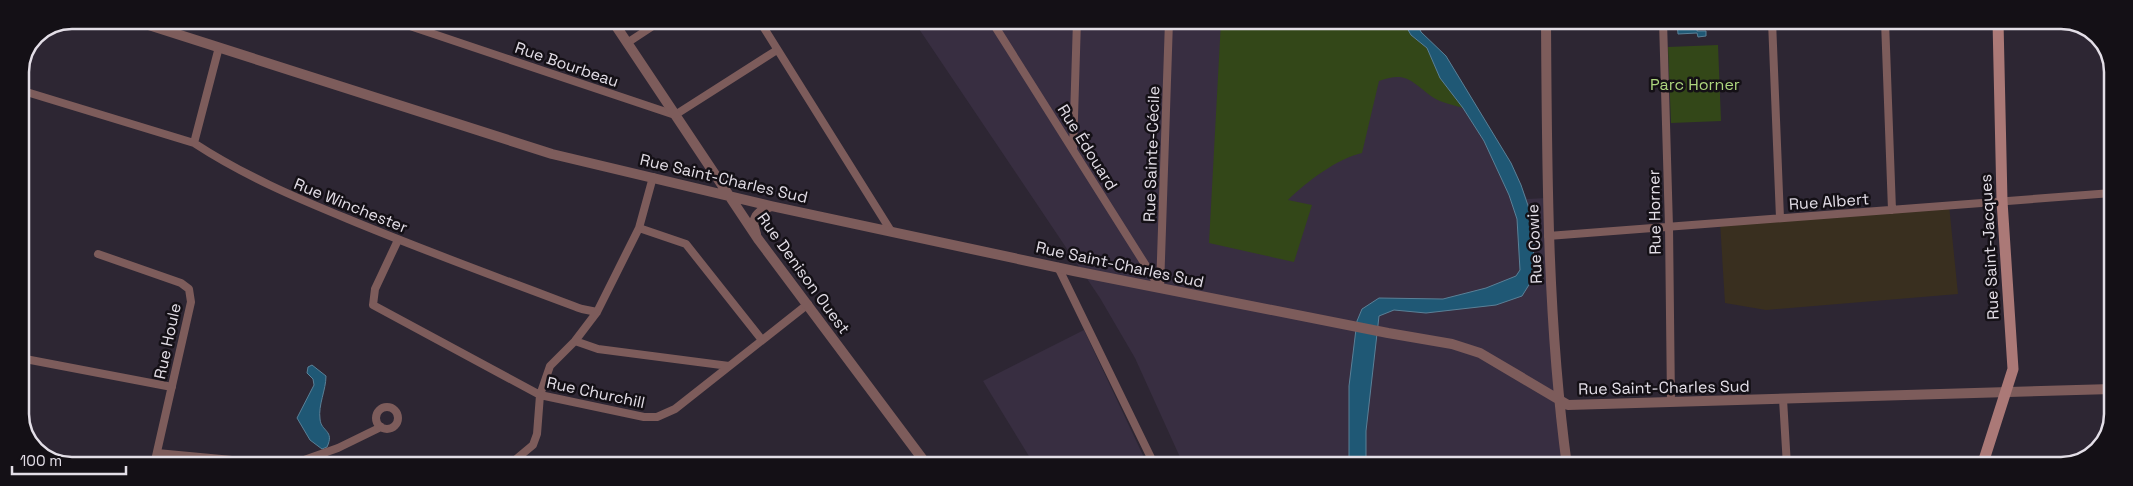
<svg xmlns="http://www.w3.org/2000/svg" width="2133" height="486" viewBox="0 0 2133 486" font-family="'Space Grotesk',sans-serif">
	<rect width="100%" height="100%" fill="#2d2633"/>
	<path fill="#382e41" d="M913 20 1416 21 1421 32 1446 56 1511 163 1527 199 1547 198 1567 466H1184L1135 358 1100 298Z
		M1084 330 1148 466H1035L983 381Z"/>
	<path fill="#392f1f" d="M1949 205 1958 294 1766 310 1725 303 1720 222Z"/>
	<path fill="#334718" d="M1221 21H1311L1362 25 1366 21H1403L1411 35 1427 48 1440 78 1463 108C1454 105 1442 103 1434 98 1412 83 1408 70 1379 81L1362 153C1338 158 1306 182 1288 200L1312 205 1294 262 1209 243Z
		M1718 45 1721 121 1671 123 1668 47Z"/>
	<path fill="#1f5875" stroke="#5a8097" d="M1403 21H1416L1421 32 1446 56 1511 163 1521 185 1535 226 1532 280 1522 296 1496 305 1426 313 1394 310 1379 316 1366 431V466H1349V386L1357 321 1362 309 1379 298 1443 299 1486 288 1516 276 1520 270 1517 219 1509 195 1484 141 1463 108 1440 78 1427 48 1411 35Z
		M1677 21H1698L1697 31H1706V36L1698 37 1697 33 1678 34Z
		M312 365 326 376C326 390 318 405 320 419 321 432 335 430 327 447L322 449 310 440 297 418 314 385 313 379 307 373 308 367Z"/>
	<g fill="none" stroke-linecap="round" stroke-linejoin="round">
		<path stroke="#7d5c5b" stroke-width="8" d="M392 20 675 115 777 50
			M759 20 891 231
			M991 20 1160 288
			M1663 21 1669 227 1671 402
			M1772 21 1780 218
			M1885 21 1892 210
			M627 43 662 20
			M219 47 194 143C243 175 294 197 348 219 425 251 504 280 582 309L597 312
			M2111 61 2113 112
			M20 90 194 143
			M1073 150 1077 20
			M639 228 686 244 762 340
			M1548 236 2112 193
			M398 240 375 289 373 305 540 395 644 417H657L675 409 808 304
			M98 254 181 283 189 289 191 302 154 465
			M1058 267 1155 466
			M1160 288 1169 21
			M575 341 598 349 729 366
			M20 358 172 387
			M1783 399 1787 466
			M376 418a11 11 0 1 1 22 0a11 11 0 1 1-22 0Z
			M157 453 232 460H304L338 448 381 427
			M509 465 533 445 537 434 540 395 550 366 575 341 597 312 639 228 653 177"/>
		<path stroke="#7d5c5b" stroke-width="10" d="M133 20 552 154 771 206 1074 271 1388 333 1452 344 1480 353 1568 405 2112 389
			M612 20 758 239 927 465
			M1546 21C1547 169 1547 318 1567 466
			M756 234C750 219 758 211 771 206"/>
		<path stroke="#ab7977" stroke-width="11" d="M1982 466 2013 369 2002 201 1998 21"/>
	</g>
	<g text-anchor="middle" stroke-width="5" stroke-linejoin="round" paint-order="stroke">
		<g font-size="16" fill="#e3dee7" stroke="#141016">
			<text transform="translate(567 64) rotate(19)" y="6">Rue Bourbeau</text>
			<text transform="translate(1088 147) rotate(58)" y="6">Rue Édouard</text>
			<text transform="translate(1151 154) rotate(-88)" y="6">Rue Sainte-Cécile</text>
			<text transform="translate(724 178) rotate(13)" y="6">Rue Saint-Charles Sud</text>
			<text transform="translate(1829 201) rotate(-4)" y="6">Rue Albert</text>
			<text transform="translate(351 205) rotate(22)" y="6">Rue Winchester</text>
			<text transform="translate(1654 212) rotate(-91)" y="6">Rue Horner</text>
			<text transform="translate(1534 244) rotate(-93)" y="6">Rue Cowie</text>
			<text transform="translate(1989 247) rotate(-93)" y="6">Rue Saint-Jacques</text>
			<text transform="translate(1120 264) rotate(12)" y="6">Rue Saint-Charles Sud</text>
			<text transform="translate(804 273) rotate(54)" y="6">Rue Denison Ouest</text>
			<text transform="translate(167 341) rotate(-78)" y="6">Rue Houle</text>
			<text transform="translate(1664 387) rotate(-1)" y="6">Rue Saint-Charles Sud</text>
			<text transform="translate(596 392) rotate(12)" y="6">Rue Churchill</text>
		</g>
		<g font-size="16" fill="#add67e" stroke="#141016">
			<text x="1695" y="90">Parc Horner</text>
		</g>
	</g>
	<path d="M0 0H2133V486H0ZM72 29H2061A43 43 0 0 1 2104 72V414A43 43 0 0 1 2061 457H72A43 43 0 0 1 29 414V72A43 43 0 0 1 72 29Z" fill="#141016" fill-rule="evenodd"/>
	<path fill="none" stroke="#e3dee7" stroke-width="2.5" d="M72 29H2061A43 43 0 0 1 2104 72V414A43 43 0 0 1 2061 457H72A43 43 0 0 1 29 414V72A43 43 0 0 1 72 29Z"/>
	<path d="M12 466v8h114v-8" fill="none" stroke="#e3dee7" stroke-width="2.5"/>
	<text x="20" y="466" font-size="15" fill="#e3dee7" stroke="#141016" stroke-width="4" paint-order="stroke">100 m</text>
</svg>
